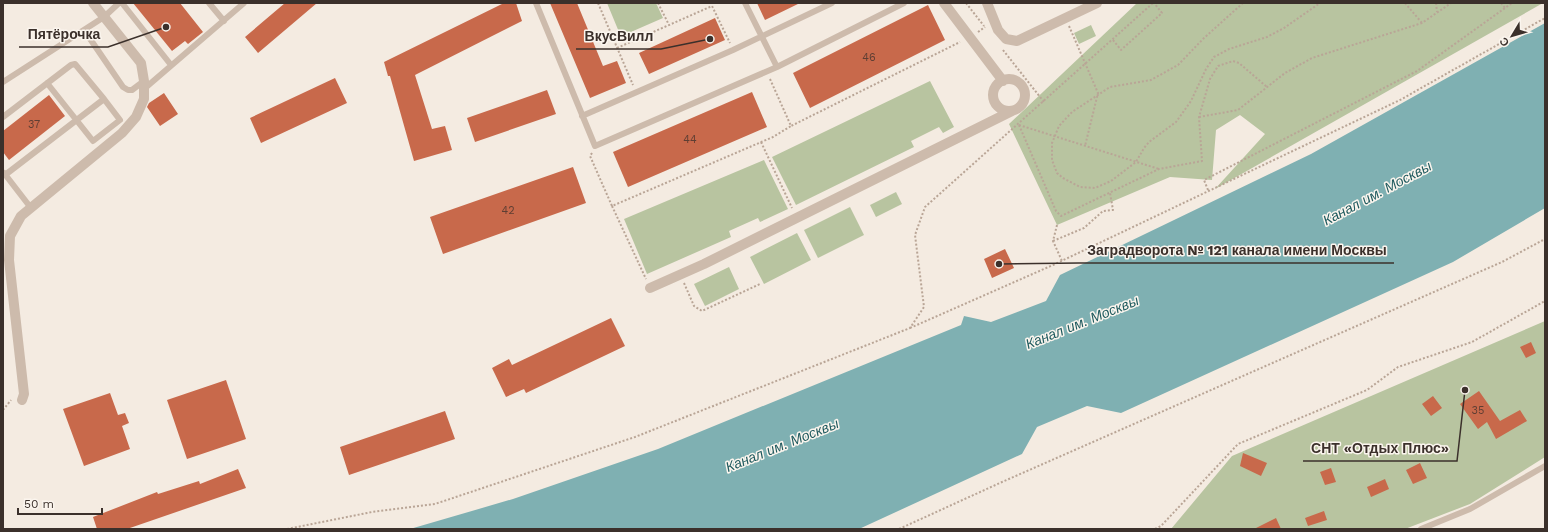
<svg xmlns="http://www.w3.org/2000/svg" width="1548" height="532" viewBox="0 0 1548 532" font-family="'Work Sans',sans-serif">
	<rect width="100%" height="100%" fill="#f4ebe1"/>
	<path fill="#b8c4a0" d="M607 3H656L663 18 624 35 619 32Z
		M1137 3H1543L1215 189 1265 134 1240 115 1216 130 1212 180 1170 177 1057 225 1009 124Z
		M1091 25 1096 36 1079 44 1074 33Z
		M930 81 954 127 943 133 939 127 911 141 914 147 796 205 772 157Z
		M764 160 788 209 760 222 758 218 729 231 731 237 647 274 624 219Z
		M896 192 902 204 876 217 870 205Z
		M850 207 864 235 818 258 804 230Z
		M797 233 811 260 764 284 750 257Z
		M729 267 739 289 705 306 694 284Z
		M1545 321V457L1470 504 1405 529H1171L1232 456Z"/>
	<path fill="#7fb0b2" d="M1545 23V208L1453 262 1121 413 1087 406 1037 427 1022 454 859 529H410L513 499 658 449 961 325 964 316 991 322 1046 301 1060 275 1311 154Z"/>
	<path fill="#c8694b" d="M133 3H180L203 32 188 44 185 41 172 51Z
		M285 3H317L258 53 245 37Z
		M504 3H516L522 21 415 75 432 129 445 126 452 150 414 161 390 76H388L384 62Z
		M550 3H577L603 66 617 61 626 83 590 98Z
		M757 3H800L765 20Z
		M928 5 945 40 810 108 793 73Z
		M715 18 725 40 649 74 639 53Z
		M335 78 347 103 261 143 250 118Z
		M547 90 556 114 475 142 467 118Z
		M752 92 767 127 628 187 613 152Z
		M164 93 178 114 160 126 147 107 149 103Z
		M49 95 65 116 9 160 3 152V131Z
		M573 167 586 203 443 254 430 217Z
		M1005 249 1014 268 992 278 984 259Z
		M611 318 625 346 526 393 524 389 506 397 492 368 509 359 512 365Z
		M1531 342 1536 353 1526 358 1520 347Z
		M226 380 246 439 187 459 167 400Z
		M1479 391 1500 421 1520 410 1527 421 1496 439 1487 422 1478 429 1460 404Z
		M110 393 118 415 125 413 129 423 122 426 130 449 84 466 63 409Z
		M1433 396 1442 408 1431 416 1422 404Z
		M445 411 455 439 349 475 340 447Z
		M1243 453 1267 463 1261 476 1240 466Z
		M1420 463 1427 478 1413 484 1406 470Z
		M1331 468 1336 482 1325 485 1320 472Z
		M238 469 246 488 127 529H97L93 517 157 492 158 494 199 481 200 484Z
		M1385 479 1389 489 1371 497 1367 487Z
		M1324 511 1327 520 1308 526 1305 518Z
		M1276 518 1281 529H1254Z"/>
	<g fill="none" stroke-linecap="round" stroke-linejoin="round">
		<path stroke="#b9a596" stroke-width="2" stroke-dasharray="2 2" stroke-linecap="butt" d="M598 3 633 85
			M658 3 669 25
			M966 3 984 26
			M1243 3 1204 38 1178 65 1151 80 1110 87 1072 112 1059 126 1052 143V160L1057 173 1063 178 1080 187 1095 188 1111 181 1136 162 1144 148 1149 142 1176 122 1191 101 1206 69 1214 57 1229 49 1267 37 1284 28 1320 3
			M1405 3 1422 23
			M1436 3 1437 12
			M1501 3 1505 8
			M1069 26 1098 93 1085 146
			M978 32 985 27
			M1113 40 1121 50 1162 13 1154 3
			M617 48 712 6 730 43
			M1003 50 1044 102
			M770 79 791 126 960 42
			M1199 117 1238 110 1285 73 1312 58 1422 23 1451 3
			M1019 125 1056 211 1061 216 1159 169 1202 161 1199 117 1210 79 1218 66 1233 61 1239 63 1267 87
			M1019 125 1159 169
			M761 142 792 208
			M592 153 590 156 612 206 773 137 791 126
			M1208 190 1204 180 1417 71 1512 3
			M612 206 646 279
			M1057 225 1053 241 1062 261
			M1053 241 1084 228 1103 211 1113 210 1110 193
			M684 283 694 306 702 311 760 284
			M910 328 1053 265 1400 100 1545 18
			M3 410 11 400
			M287 529 372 512 435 504 635 437 910 328 924 307 915 235 925 207 1153 3
			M899 529 1002 482 1502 262 1545 239
			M1155 529 1161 526 1238 444 1367 390 1398 367 1472 342 1545 301"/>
		<path stroke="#cdbbac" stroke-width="6" d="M122 3 171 65
			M209 3 224 21
			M536 3 595 146 777 67
			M745 3 777 67 904 3
			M84 30 123 87 128 90H132L144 81
			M3 82 104 17 119 3
			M47 83 93 141 120 120 104 99
			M144 89 244 3
			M582 116 733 50 832 3
			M3 117 71 65 75 64 104 99 5 175
			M4 173 31 208
			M1421 529 1470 509 1545 466"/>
		<path stroke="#cdbbac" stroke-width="10" d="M944 3 1003 81
			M987 3 998 30 1006 39 1017 41 1097 3
			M993 95a16 16 0 1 1 32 0a16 16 0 1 1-32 0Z
			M650 288 704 264 1012 111
			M22 400 24 394 9 260 10 236 21 216 122 133 136 117 144 99V81L141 63 93 3"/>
	</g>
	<g text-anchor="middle" stroke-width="3" stroke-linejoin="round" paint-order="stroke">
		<g font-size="11" fill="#5e3e33">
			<text x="869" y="61">46</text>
			<text x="34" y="128">37</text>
			<text x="690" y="143">44</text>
			<text x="508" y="214">42</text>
			<text x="1478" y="414">35</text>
		</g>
		<g font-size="14" font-style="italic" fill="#1f5a5e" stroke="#fbf5ee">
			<text transform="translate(1377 193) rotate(-28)" y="5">Канал им. Москвы</text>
			<text transform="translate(1082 322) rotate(-22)" y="5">Канал им. Москвы</text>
			<text transform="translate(782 445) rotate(-22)" y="5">Канал им. Москвы</text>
		</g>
	</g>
	<path fill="none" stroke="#3b302b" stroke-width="1.5" d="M166 27L108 47H19M710 39L661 49H576M999 264L1079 263H1394M1465 390L1457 461H1303"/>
	<g fill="#3b302b" stroke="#fbf5ee" stroke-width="1.5">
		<circle cx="166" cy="27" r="4"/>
		<circle cx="710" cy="39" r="4"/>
		<circle cx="999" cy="264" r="4"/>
		<circle cx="1465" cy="390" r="4"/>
	</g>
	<g font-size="14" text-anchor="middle" font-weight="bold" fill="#3b302b" stroke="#fbf5ee" stroke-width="3" stroke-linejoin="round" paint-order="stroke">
		<text x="64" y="39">Пятёрочка</text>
		<text x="619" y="41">ВкусВилл</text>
		<text x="1237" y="255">Заградворота № 121 канала имени Москвы</text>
		<text x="1380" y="453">СНТ «Отдых Плюс»</text>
	</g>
	<rect width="1548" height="532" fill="none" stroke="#3b302b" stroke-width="8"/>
	<g transform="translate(1512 36) rotate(232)" stroke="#fbf5ee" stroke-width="3" paint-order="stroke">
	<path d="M0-3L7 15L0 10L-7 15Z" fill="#3b302b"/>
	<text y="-6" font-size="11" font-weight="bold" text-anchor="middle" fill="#3b302b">С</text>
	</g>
	<path d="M18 508v6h84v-6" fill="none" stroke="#3b302b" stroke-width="2"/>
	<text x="24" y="508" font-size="12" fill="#3b302b" stroke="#fbf5ee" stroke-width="3" paint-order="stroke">50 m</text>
</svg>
